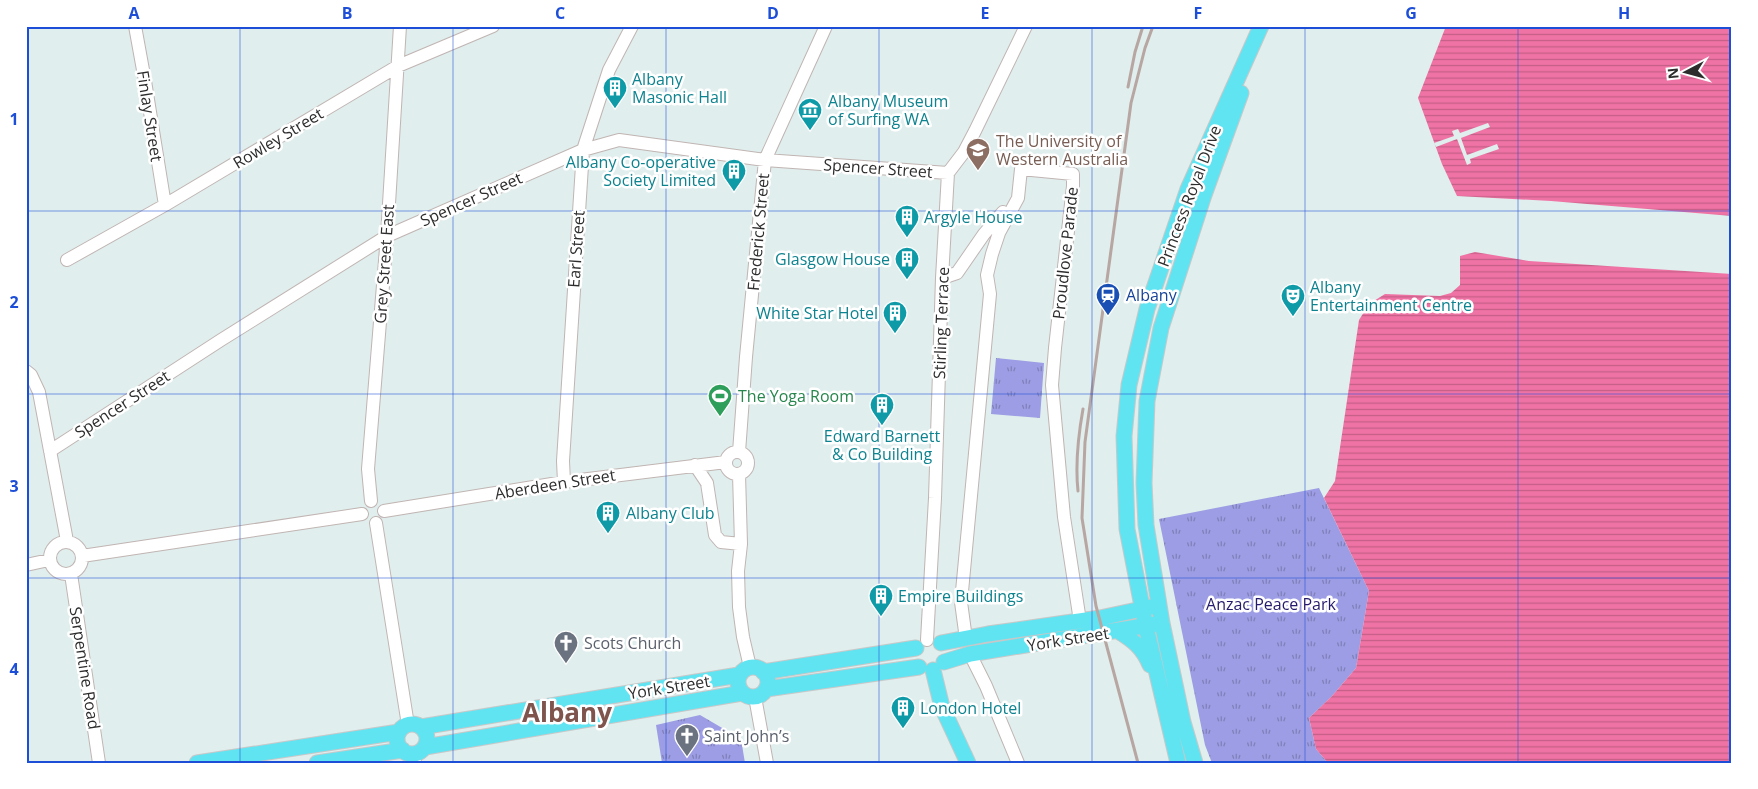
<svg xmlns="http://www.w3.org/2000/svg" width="1758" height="789" viewBox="0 0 1758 789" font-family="'Open Sans',sans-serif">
	<defs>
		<pattern id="grass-tufts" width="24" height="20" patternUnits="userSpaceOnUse" patternTransform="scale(1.25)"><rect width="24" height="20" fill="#9c9de4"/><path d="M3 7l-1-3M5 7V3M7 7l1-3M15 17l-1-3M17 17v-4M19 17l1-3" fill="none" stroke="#8080b9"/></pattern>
		<pattern id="water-rules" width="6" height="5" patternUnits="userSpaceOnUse" patternTransform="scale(1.25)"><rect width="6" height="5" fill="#f073a5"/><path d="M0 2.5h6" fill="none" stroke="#c35f87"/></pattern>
	</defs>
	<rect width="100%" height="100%" fill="#e0eeed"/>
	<path fill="url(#grass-tufts)" d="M996 358 1044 363 1040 418 991 414Z
		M1319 488 1369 591 1356 668 1332 696 1309 718 1316 749 1328 763H1212L1205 745 1159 519Z
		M700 715 741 739 745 763H662L656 725Z"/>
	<path fill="url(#water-rules)" d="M1446 26H1732V216L1551 201 1457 196 1442 164 1418 98Z
		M1475 252 1529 261 1732 274V763H1328L1316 749 1309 718 1332 696 1356 668 1369 591 1324 498 1335 481 1359 320 1369 304 1385 294 1440 296 1451 293 1460 285V256Z"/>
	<path fill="#e0eeed" d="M1488 123 1490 127 1461 138 1467 155 1497 144 1499 149 1470 159 1471 163 1467 165 1457 139 1436 147 1434 143 1454 136 1452 131 1458 129 1460 133Z"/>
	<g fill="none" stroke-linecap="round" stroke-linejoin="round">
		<defs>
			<path id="minor" d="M135 26 145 81 165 205
				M67 260 165 205 398 66 493 26
				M942 278 957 273 984 234 1003 212
				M26 371 31 375 39 392 67 541
				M50 451 221 340 387 236 583 150 619 140 765 160 948 173
				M726 463a11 11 0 1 1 22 0a11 11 0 1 1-22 0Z
				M739 452 746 357 765 160 826 26
				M695 465 707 483 715 535 721 542 741 544
				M739 474 741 544 738 571 739 607 743 637 750 667
				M564 482 563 461 583 150 609 70 632 26
				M371 501 368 469 387 236 400 26
				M384 511 564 482 726 462
				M376 523 408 725
				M50 558a16 16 0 1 1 32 0a16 16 0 1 1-32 0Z
				M82 556 362 514
				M26 565 49 560
				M71 574 99 763
				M966 639 961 602 990 294 987 275 992 254 999 233 1018 198 1021 169 1073 174V186L1055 348 1052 385 1064 517 1080 621
				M927 640 935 498 942 278 948 173 964 152 975 131 1026 26
				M970 654 986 686 1018 763
				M755 697 767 763
				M414 754 415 763"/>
			<path id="major" d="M1118 631C1133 640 1143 648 1150 665
				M941 643 988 634 1100 618 1151 607
				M944 662 970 654 1156 624
				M738 682a15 15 0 1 1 30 0a15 15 0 1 1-30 0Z
				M933 670 942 707 968 763
				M763 672 916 648
				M766 689 919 667
				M397 739a15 15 0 1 1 30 0a15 15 0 1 1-30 0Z
				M421 727 739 675
				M425 747 742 693
				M197 763 399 732
				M317 763 403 750
				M1178 763 1146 627 1127 529 1124 436 1129 385 1147 309 1188 189 1261 26
				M1195 763 1183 722 1162 623 1146 525 1144 483 1147 401 1161 328 1204 195 1241 93"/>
		</defs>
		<use href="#minor" stroke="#c0b5b3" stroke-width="14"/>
		<use href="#major" stroke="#c8c8c8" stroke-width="17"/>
		<use href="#minor" stroke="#fff" stroke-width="12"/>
		<use href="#major" stroke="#61e4f2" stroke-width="15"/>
		<path stroke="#b7a6a2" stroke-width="3" d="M1128 87 1135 52 1143 26
			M1078 491C1075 463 1078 437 1083 409
			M1138 763 1096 606 1082 518 1085 442 1131 103 1145 48 1153 26"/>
	</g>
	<path fill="none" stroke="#1d4ed8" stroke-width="1" stroke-opacity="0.55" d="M240 26V763M453 26V763M666 26V763M879 26V763M1092 26V763M1305 26V763M1518 26V763M26 211H1732M26 394H1732M26 578H1732"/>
	<defs>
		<symbol id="building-pin" viewBox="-11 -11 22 30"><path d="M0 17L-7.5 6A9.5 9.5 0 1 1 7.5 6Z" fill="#0f9aa8" stroke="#fff"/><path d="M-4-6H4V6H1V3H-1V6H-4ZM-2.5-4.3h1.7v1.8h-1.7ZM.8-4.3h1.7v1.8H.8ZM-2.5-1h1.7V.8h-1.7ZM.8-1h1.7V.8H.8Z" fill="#fff"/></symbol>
		<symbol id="museum-pin" viewBox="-11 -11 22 30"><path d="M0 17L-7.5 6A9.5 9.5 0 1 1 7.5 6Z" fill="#0f9aa8" stroke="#fff"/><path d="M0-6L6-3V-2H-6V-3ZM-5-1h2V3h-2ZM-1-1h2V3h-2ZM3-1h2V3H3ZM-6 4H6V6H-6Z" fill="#fff"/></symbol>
		<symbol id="university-pin" viewBox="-11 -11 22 30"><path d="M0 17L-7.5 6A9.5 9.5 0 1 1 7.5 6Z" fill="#8d6e63" stroke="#fff"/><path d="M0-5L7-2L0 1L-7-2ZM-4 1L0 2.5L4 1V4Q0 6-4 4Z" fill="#fff"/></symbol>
		<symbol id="station-pin" viewBox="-11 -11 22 30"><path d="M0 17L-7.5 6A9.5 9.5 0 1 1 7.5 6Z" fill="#1a4fb4" stroke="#fff"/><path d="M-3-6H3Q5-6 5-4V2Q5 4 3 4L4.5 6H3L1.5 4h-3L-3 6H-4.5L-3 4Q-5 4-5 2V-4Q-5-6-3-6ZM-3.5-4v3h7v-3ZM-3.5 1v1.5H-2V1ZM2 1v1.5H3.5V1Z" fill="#fff"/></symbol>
		<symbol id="theatre-pin" viewBox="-11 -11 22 30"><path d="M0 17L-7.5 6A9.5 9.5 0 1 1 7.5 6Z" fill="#0f9aa8" stroke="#fff"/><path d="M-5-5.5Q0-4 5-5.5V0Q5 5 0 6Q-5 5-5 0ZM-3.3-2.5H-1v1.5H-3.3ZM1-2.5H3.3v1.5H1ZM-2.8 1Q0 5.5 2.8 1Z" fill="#fff"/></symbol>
		<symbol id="stadium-pin" viewBox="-11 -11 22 30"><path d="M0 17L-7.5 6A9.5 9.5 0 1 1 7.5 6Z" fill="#2e9e5b" stroke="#fff"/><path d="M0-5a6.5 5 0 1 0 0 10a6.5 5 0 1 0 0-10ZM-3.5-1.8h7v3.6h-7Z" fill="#fff"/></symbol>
		<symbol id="church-pin" viewBox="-11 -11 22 30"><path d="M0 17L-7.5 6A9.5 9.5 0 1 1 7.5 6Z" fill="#6b7280" stroke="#fff"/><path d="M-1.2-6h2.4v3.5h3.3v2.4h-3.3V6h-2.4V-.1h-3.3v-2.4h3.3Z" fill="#fff"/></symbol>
	</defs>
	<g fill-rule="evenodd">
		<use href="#building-pin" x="601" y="74" width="28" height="38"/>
		<use href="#museum-pin" x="796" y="96" width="28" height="38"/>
		<use href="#university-pin" x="964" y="136" width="28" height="38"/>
		<use href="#building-pin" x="720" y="157" width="28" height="38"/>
		<use href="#building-pin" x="893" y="203" width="28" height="38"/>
		<use href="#building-pin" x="893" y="245" width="28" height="38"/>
		<use href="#station-pin" x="1094" y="281" width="28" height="38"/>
		<use href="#theatre-pin" x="1279" y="282" width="28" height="38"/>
		<use href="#building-pin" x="881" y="299" width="28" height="38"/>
		<use href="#stadium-pin" x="706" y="382" width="28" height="38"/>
		<use href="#building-pin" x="868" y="391" width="28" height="38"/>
		<use href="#building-pin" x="594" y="499" width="28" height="38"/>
		<use href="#building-pin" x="867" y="582" width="28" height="38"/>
		<use href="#church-pin" x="552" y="629" width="28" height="38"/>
		<use href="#building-pin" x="889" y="694" width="28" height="38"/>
		<use href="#church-pin" x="673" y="722" width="28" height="38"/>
	</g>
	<g text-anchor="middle" stroke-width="5" stroke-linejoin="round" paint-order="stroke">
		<g font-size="16" fill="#0d838f" stroke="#fff" text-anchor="start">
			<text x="632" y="85">Albany<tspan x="632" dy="18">Masonic Hall</tspan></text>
			<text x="828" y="107">Albany Museum<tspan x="828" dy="18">of Surfing WA</tspan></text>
			<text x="716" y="168" text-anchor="end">Albany Co-operative<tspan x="716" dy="18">Society Limited</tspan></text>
			<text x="924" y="223">Argyle House</text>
			<text x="890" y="265" text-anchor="end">Glasgow House</text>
			<text x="1310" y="293">Albany<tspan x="1310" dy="18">Entertainment Centre</tspan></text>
			<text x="878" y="319" text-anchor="end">White Star Hotel</text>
			<text x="882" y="442" text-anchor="middle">Edward Barnett<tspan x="882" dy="18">&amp; Co Building</tspan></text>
			<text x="626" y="519">Albany Club</text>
			<text x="898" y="602">Empire Buildings</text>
			<text x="920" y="714">London Hotel</text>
		</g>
		<g font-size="16" fill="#2d2d2d" stroke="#fff">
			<text transform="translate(150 116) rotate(81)" y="6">Finlay Street</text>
			<text transform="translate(278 138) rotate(-31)" y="6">Rowley Street</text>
			<text transform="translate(878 168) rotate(4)" y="6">Spencer Street</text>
			<text transform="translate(1189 196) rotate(-69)" y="6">Princess Royal Drive</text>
			<text transform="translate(471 199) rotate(-24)" y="6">Spencer Street</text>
			<text transform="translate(758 232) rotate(-85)" y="6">Frederick Street</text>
			<text transform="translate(576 249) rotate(-86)" y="6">Earl Street</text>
			<text transform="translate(1065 253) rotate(-84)" y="6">Proudlove Parade</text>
			<text transform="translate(384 264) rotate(-86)" y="6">Grey Street East</text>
			<text transform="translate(941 323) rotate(-88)" y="6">Stirling Terrace</text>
			<text transform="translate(122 404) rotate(-33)" y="6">Spencer Street</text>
			<text transform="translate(555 484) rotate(-9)" y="6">Aberdeen Street</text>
			<text transform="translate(1068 639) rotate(-9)" y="6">York Street</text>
			<text transform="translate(85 668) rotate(81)" y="6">Serpentine Road</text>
			<text transform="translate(669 687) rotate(-9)" y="6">York Street</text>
		</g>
		<g font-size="16" fill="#785e54" stroke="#fff" text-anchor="start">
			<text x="996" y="147">The University of<tspan x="996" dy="18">Western Australia</tspan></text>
		</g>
		<g font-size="16" fill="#164399" stroke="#fff" text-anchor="start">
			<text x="1126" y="301">Albany</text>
		</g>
		<g font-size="16" fill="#27864d" stroke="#fff" text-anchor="start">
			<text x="738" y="402">The Yoga Room</text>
		</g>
		<g font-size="16" fill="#251b6c" stroke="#fff">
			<text x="1271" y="610">Anzac Peace Park</text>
		</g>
		<g font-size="16" fill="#5b616d" stroke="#fff" text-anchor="start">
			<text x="584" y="649">Scots Church</text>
			<text x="704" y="742">Saint John’s</text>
		</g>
		<g font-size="26" font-weight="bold" fill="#7f544c" stroke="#fff">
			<text x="567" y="722">Albany</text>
		</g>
	</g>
	<rect width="1758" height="789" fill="none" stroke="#ffffff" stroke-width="55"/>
	<g transform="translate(1686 72) rotate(264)" stroke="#ffffff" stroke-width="4" paint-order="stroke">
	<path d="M0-4L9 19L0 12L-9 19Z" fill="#2d2d2d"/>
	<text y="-8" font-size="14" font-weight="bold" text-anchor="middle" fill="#2d2d2d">N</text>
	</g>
	<rect x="28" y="28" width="1702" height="734" fill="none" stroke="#1d4ed8" stroke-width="2"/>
	<g font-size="16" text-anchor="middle" font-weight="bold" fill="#1d4ed8">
		<text x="134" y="19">A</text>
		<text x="347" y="19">B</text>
		<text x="560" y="19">C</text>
		<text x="773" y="19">D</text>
		<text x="985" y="19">E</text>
		<text x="1198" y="19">F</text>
		<text x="1411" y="19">G</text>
		<text x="1624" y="19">H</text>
		<text x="14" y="125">1</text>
		<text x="14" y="308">2</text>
		<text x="14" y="492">3</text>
		<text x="14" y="675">4</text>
	</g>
</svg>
